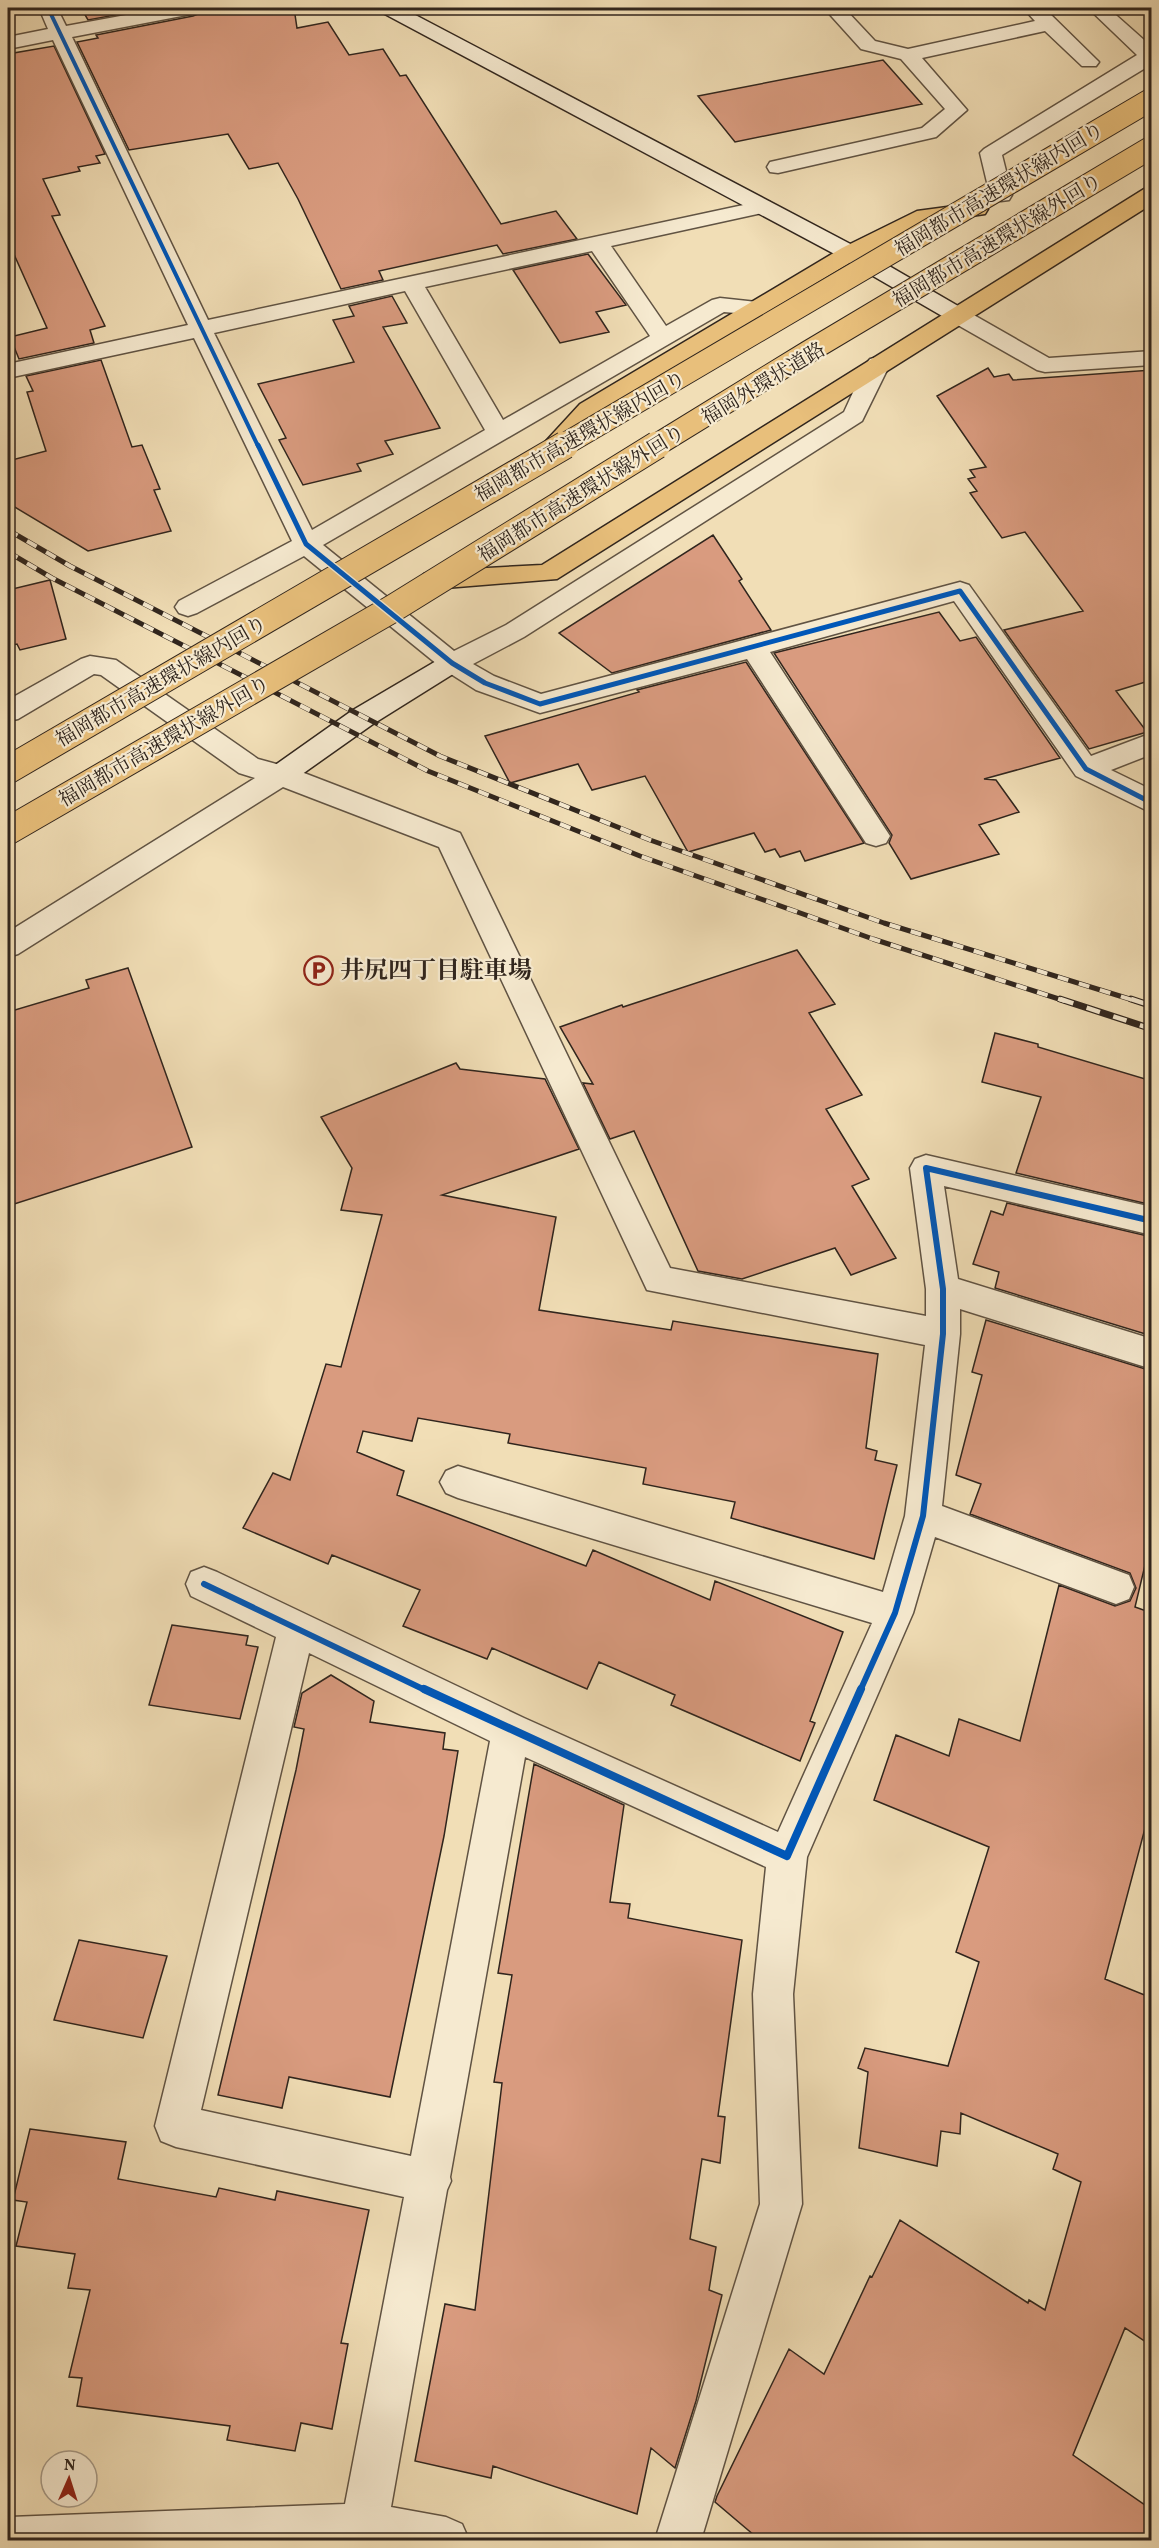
<svg xmlns="http://www.w3.org/2000/svg" width="1159" height="2548" viewBox="0 0 1159 2548" font-family="Vollkorn,'Noto Serif JP',serif">
	<rect width="100%" height="100%" fill="#f1deb6"/>
	<filter id="stains"><feTurbulence type="fractalNoise" baseFrequency=".00333" numOctaves="4"/><feColorMatrix values="0 0 0 0 .2 0 0 0 0 .09 0 0 0 0 .02 0 0 0 .5 -.17"/></filter>
	<radialGradient id="worn" r=".72"><stop offset=".6" stop-color="#630" stop-opacity="0"/><stop offset="1" stop-color="#630" stop-opacity=".3"/></radialGradient>
	<path fill="#d99b7f" stroke="#30251d" stroke-width="1.5" d="M81 8H154L88 20Z
		M204 8H294L297 28 328 22 349 55 383 49 400 76 406 75 501 224 556 211 577 239 503 254 497 245 379 271 383 280 341 289 298 199 278 163 249 169 228 134 129 150 77 42 98 38 96 35 193 16 201 13Z
		M54 46 105 154 96 156 100 163 78 167 80 171 43 179 60 215 52 216 105 326 90 330 94 343 19 359 10 337 47 328 8 241V54Z
		M883 60 922 104 735 142 698 96Z
		M588 254 626 305 596 312 609 332 560 343 513 270Z
		M392 296 407 323 383 327 440 428 385 441 393 454 357 464 361 471 303 485 279 440 286 438 258 384 354 362 333 320 354 316 349 306Z
		M101 360 132 447 142 445 160 489 154 490 171 531 88 551 8 503V461L46 451 27 392 33 391 26 376Z
		M988 368 994 377 1009 374 1013 380 1152 370V680L1116 691 1147 732 1089 749 1004 630 1083 611 1025 532 1002 538 970 493 977 491 968 479 975 477 970 470 986 467 937 396Z
		M713 535 742 579 739 581 771 630 612 673 559 633Z
		M50 580 66 639 20 650 17 644 8 646V590Z
		M939 612 960 641 976 637 1060 758 984 779 996 780 1019 812 979 825 999 854 911 879 889 843 892 835 774 653Z
		M746 662 864 843 805 861 800 851 780 857 775 849 765 852 754 833 688 852 645 776 592 790 578 764 510 783 485 736 639 692 637 690Z
		M797 950 835 1004 809 1013 862 1095 826 1109 869 1179 852 1186 896 1258 851 1275 835 1248 742 1279 698 1271 634 1131 610 1139 583 1083 593 1084 560 1027 622 1005 623 1007Z
		M128 968 192 1147 8 1206V1012L89 988 86 980Z
		M995 1033 1038 1044V1047L1152 1081V1205L1016 1173 1041 1097 982 1082Z
		M456 1063 460 1069 545 1079 579 1149 442 1195 556 1217 539 1310 671 1330 673 1321 878 1354 866 1448 877 1451 875 1460 897 1465 874 1559 731 1518 735 1502 643 1484 646 1468 508 1443 510 1434 418 1418 412 1441 363 1431 357 1452 404 1471 397 1495 586 1566 593 1550 710 1600 715 1581 843 1632 810 1721 815 1723 800 1761 671 1705 675 1695 599 1662 587 1689 492 1648 487 1659 403 1626 420 1590 332 1555 328 1564 243 1528 273 1473 290 1480 326 1364 341 1367 382 1215 341 1210 352 1168 321 1117Z
		M1007 1203 1152 1237V1336L995 1288 999 1272 973 1264 991 1211 1003 1215Z
		M986 1320 1152 1371V1536L1135 1607 1152 1613V1802L1105 1979 1152 1998V2346L1125 2328 1073 2455 1152 2510V2541H761L715 2502 717 2496 789 2349 824 2374 870 2276 872 2277 900 2220 1028 2303 1029 2300 1045 2310 1081 2182 1053 2169 1058 2154 961 2113 960 2134 941 2131 937 2166 859 2148 868 2072 858 2068 865 2048 948 2066 979 1962 956 1952 989 1847 874 1800 896 1735 949 1756 959 1719 1020 1741 1059 1585 1115 1606 1130 1601 1136 1588 1130 1573 970 1514 981 1484 956 1475 982 1375 972 1372Z
		M172 1625 248 1636 246 1645 258 1647 240 1719 149 1705Z
		M331 1675 374 1701 370 1722 445 1733 443 1749 458 1751 444 1836 390 2097 289 2077 282 2108 218 2095 296 1770 304 1729 294 1727 302 1693Z
		M534 1764 624 1805 610 1902 630 1904 628 1918 742 1940 718 2116 725 2117 720 2163 702 2159 690 2239 716 2247 709 2290 722 2295 696 2401 675 2468 651 2448 637 2514 493 2466 491 2478 415 2461 445 2304 475 2310 502 2083 494 2082 512 1975 498 1973Z
		M79 1940 167 1956 143 2038 54 2020Z
		M30 2129 126 2142 118 2179 216 2197 219 2188 275 2200 277 2191 369 2210 341 2343 348 2344 332 2429 301 2423 295 2451 227 2440 230 2426 77 2406 82 2378 69 2377 90 2290 68 2288 75 2254 16 2246 27 2202 13 2200Z"/>
	<g fill="none" stroke-linecap="round" stroke-linejoin="round">
		<defs>
			<path id="street" d="M39 8H57L66 26 164 8H202L199 12 192 14 72 37 208 320 762 201 770 202 773 207 770 212 762 213 611 246 666 326 712 300 720 298 766 303 769 308 766 313 758 315 724 312 323 545 454 651 506 625 844 412 866 364 870 359 878 357 886 359 890 364 862 421 524 637 473 664 494 676 541 694 960 582 969 585 1091 756 1152 733V754L1111 770 1152 790V813L1076 776 954 601 770 652 890 836 886 843 876 846 866 843 747 659 540 713 476 690 443 669 304 556 197 613 188 616 179 613 175 607 179 601 292 541 194 338 8 378V364L188 325 53 40 8 49V37L48 29ZM592 251 650 336 503 420 425 287ZM405 291 485 430 312 530 214 333Z
				M824 8H844L875 41 908 49 1035 21 1024 9 1044 8 1099 62 1096 66H1082L1045 31 922 58 967 110 936 137 778 173 770 172 767 167 770 162 922 128 945 109 901 59 861 49Z
				M1088 8H1108L1152 47V64L1002 155 1012 195 1009 200 1001 201 993 200 990 195 980 153 984 149 1137 55Z
				M957 308 965 310 1049 358 1152 351V365L1045 372 1037 370 949 320 946 315 949 310Z
				M90 656 116 660 258 759 291 768 460 833 670 1268 926 1316V1289L910 1168 915 1159 926 1155 1152 1207V1235L944 1186 958 1279 1152 1339V1369L960 1309V1334L942 1506 1129 1575 1134 1587 1129 1599 1116 1604 935 1537 913 1613 807 1857 793 1994 802 2204 701 2540H655L760 2204 753 1994 766 1867 525 1757 450 2177 451 2181 447 2190 391 2507 446 2517 462 2524 469 2540H8V2518L10 2517 345 2504 404 2197 176 2147 161 2141 155 2126 276 1637 191 1596 186 1584 191 1572 204 1567 217 1572 524 1718 778 1832 872 1623 458 1498 446 1493 440 1482 446 1471 458 1466 883 1592 905 1516 925 1345 647 1290 439 847 283 787 18 954 8 957V932L255 778 239 773 101 675 94 674 18 719 8 721V700L81 659ZM309 1653 490 1741 411 2156 201 2110Z"/>
			<path id="secondary" d="M379 8H402L858 248 965 310 968 315 965 320 957 322 949 320 842 258 381 12Z
				M452 654 461 657 465 663 461 669 373 724 291 782 281 785 271 782 267 775 271 768 353 710 443 657Z"/>
			<path id="highway" d="M1152 188V204L557 579 433 589 424 586 420 580 424 574 433 571 542 565 1144 189Z
				M977 203 985 204 988 209 985 214 930 222 858 258 596 414 555 459 546 462 537 459 534 454 580 404 842 248 917 211Z"/>
		</defs>
		<use href="#street" stroke="#605343" stroke-width="3"/>
		<use href="#secondary" stroke="#30251d" stroke-width="3"/>
		<use href="#highway" stroke="#30251d" stroke-width="3"/>
		<use href="#street" fill="#f6ead0" fill-rule="evenodd"/>
		<use href="#secondary" fill="#f6ead0" fill-rule="evenodd"/>
		<use href="#highway" fill="#e8bf7b" fill-rule="evenodd"/>
		<defs>
			<path id="rail-far1" d="M8 530 70 566 440 756 650 840 884 923 1136 1001
				M8 552 52 578 428 771 640 856 873 939 1065 1001"/>
			<path id="rail" d="M1060 999 1152 1029
				M1131 999 1152 1006"/>
		</defs>
		<use href="#rail-far1" stroke="#30251d" stroke-width="5"/>
		<use href="#rail" stroke="#30251d" stroke-width="7"/>
		<use href="#rail-far1" stroke="#f6ead0" stroke-width="4" stroke-dasharray="11" stroke-linecap="butt"/>
		<use href="#rail" stroke="#f6ead0" stroke-width="4.5" stroke-dasharray="14" stroke-linecap="butt"/>
		<defs>
			<path id="highway-bridge-far1" d="M562 446 1152 99
				M655 446 808 352 1152 147"/>
			<path id="highway-bridge" d="M8 770 565 445
				M8 831 392 609 657 445"/>
		</defs>
		<use href="#highway-bridge-far1" stroke="#30251d" stroke-width="24" stroke-linecap="butt"/>
		<use href="#highway-bridge" stroke="#30251d" stroke-width="29" stroke-linecap="butt"/>
		<use href="#highway-bridge-far1" stroke="#e8bf7b" stroke-width="22"/>
		<use href="#highway-bridge" stroke="#e8bf7b" stroke-width="27"/>
		<defs>
			<path id="cycleway-far3" d="M48 8 258 446"/>
			<path id="cycleway-far2" d="M258 445 306 544 452 663 485 683 540 704 960 591 1086 769 1152 803"/>
			<path id="cycleway-far1" d="M204 1584 427 1691
				M860 1691 895 1613 923 1516 943 1334V1289L926 1168 1152 1221"/>
			<path id="cycleway" d="M424 1689 787 1856 861 1689"/>
		</defs>
		<use href="#cycleway-far3" stroke="#f6ead0" stroke-width="6"/>
		<use href="#cycleway-far2" stroke="#f6ead0" stroke-width="8"/>
		<use href="#cycleway-far1" stroke="#f6ead0" stroke-width="10"/>
		<use href="#cycleway" stroke="#f6ead0" stroke-width="11"/>
		<use href="#cycleway-far3" stroke="#0057b8" stroke-width="4"/>
		<use href="#cycleway-far2" stroke="#0057b8" stroke-width="5"/>
		<use href="#cycleway-far1" stroke="#0057b8" stroke-width="6"/>
		<use href="#cycleway" stroke="#0057b8" stroke-width="8"/>
	</g>
	<defs>
		<symbol id="parking-ring" viewBox="-11 -11 22 22"><circle r="9.5" fill="#f6ead0" stroke="#8f2418" stroke-width="1.5"/><path d="M-3.5-5.5H1a3.5 3.5 0 0 1 0 7H-1V5.5H-3.5ZM-1-3.4V-.6H.8a1.4 1.4 0 0 0 0-2.8Z" fill="#8f2418"/></symbol>
	</defs>
	<g fill-rule="evenodd">
		<use href="#parking-ring" x="302" y="954" width="33" height="33"/>
	</g>
	<g text-anchor="middle" stroke-width="4.5" stroke-linejoin="round" paint-order="stroke">
		<g font-size="20" fill="#30251d" stroke="#f6ead0">
			<text transform="translate(999 189) rotate(-31)" y="7">福岡都市高速環状線内回り</text>
			<text transform="translate(997 240) rotate(-31)" y="7">福岡都市高速環状線外回り</text>
			<text transform="translate(763 383) rotate(-31)" y="7">福岡外環状道路</text>
			<text transform="translate(580 436) rotate(-30)" y="7">福岡都市高速環状線内回り</text>
			<text transform="translate(581 493) rotate(-32)" y="7">福岡都市高速環状線外回り</text>
			<text transform="translate(161 681) rotate(-30)" y="7">福岡都市高速環状線内回り</text>
			<text transform="translate(164 741) rotate(-30)" y="7">福岡都市高速環状線外回り</text>
		</g>
		<g font-size="24" font-weight="bold" fill="#30251d" stroke="#f6ead0" text-anchor="start">
			<text x="340" y="978">井尻四丁目駐車場</text>
		</g>
	</g>
	<rect width="1159" height="2548" fill="none" stroke="#f1deb6" stroke-width="30"/>
	<rect x="9" y="9" width="1141" height="2530" fill="none" stroke="#30251d" stroke-width="3"/>
	<rect x="15" y="15" width="1129" height="2518" fill="none" stroke="#30251d" stroke-width="1.5"/>
	<g transform="translate(69 2479) rotate(3)"><circle r="28" fill="#f6ead0" stroke="#a79b88" stroke-width="1.5"/>
	<path d="M0-4.5L10 22L0 15L-10 22Z" fill="#8f2418"/>
	<text y="-9" font-size="16" font-weight="bold" text-anchor="middle" fill="#30251d">N</text>
	</g>
	<rect width="100%" height="100%" filter="url(#stains)"/>
	<rect width="100%" height="100%" fill="url(#worn)"/>
</svg>
